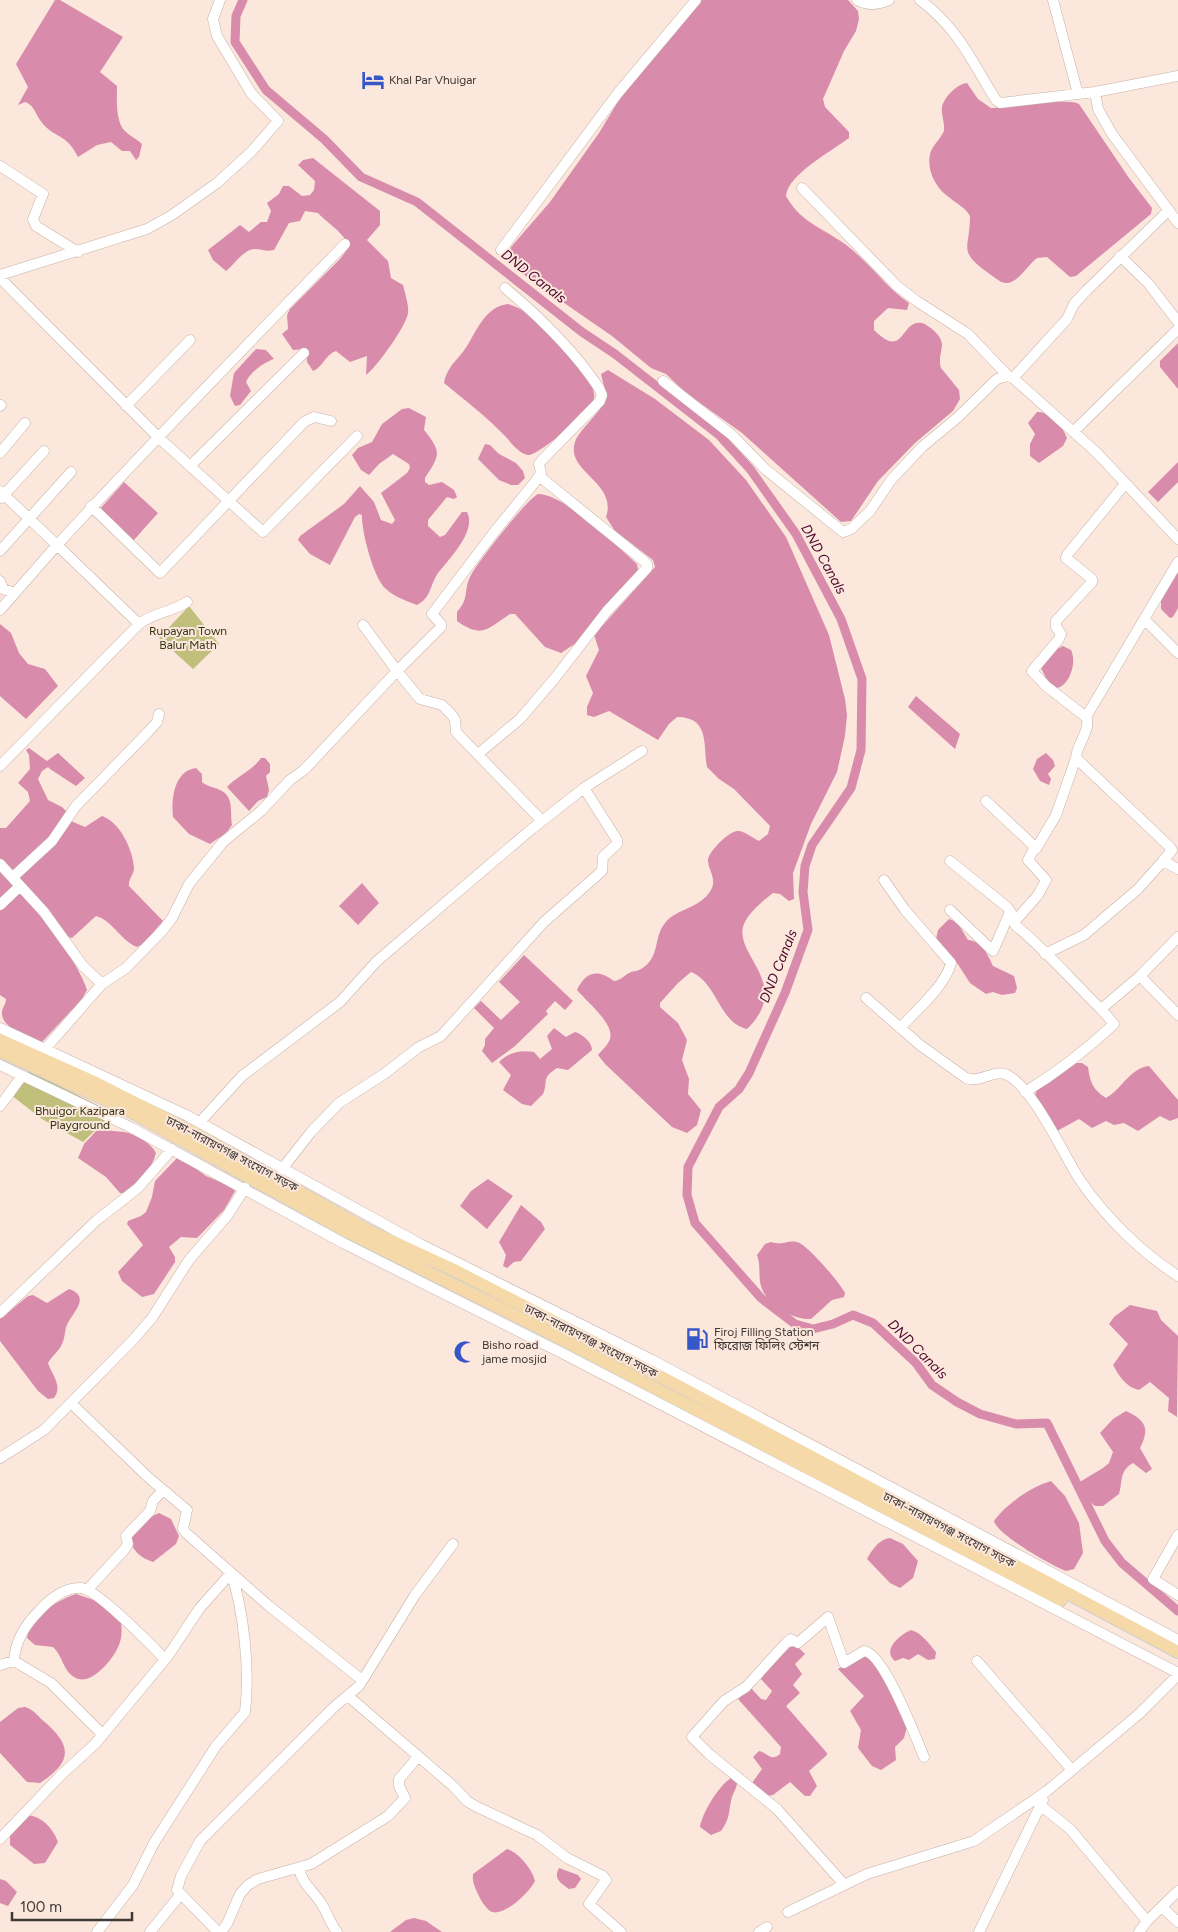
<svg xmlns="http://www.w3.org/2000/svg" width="1178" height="1932" viewBox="0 0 1178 1932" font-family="Figtree,'Noto Sans Bengali',sans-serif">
	<rect width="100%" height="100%" fill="#fbe7dc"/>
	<path fill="#c0bf7c" d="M189 606 219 644 193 669 159 638Z
		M30 1071 113 1113 83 1142 42 1119 11 1095Z"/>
	<path fill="#d98bac" d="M55 0H60L123 37 100 72 117 86C117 99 115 123 126 132 131 137 137 139 142 144L139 157 136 160 130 151H122L111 142 97 145 78 157C66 132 53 139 40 120 35 113 34 105 25 102L18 105 28 87 16 64Z
		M700 0H848L858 11 859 19 856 31 844 51 823 99 825 107 849 132V138C832 151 788 174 786 196 802 225 827 229 850 248 871 265 887 288 909 303L907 310 888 308 874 321V330C905 361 900 319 922 323 926 324 929 327 932 329 951 345 936 351 941 368L959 390 960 399 953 411 915 443 878 481 851 521 841 522 742 433 686 393 666 374 651 368 612 336 528 278 513 265 509 254 511 247 550 202 599 133 628 85Z
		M967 83 978 99 991 108C1009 108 1068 97 1079 104L1129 178 1152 208 1151 214 1076 276 1070 277 1047 257 1037 258C1029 264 1019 281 1008 283 1001 284 996 278 991 275 956 250 970 251 970 216 965 207 957 204 950 198 935 188 925 168 931 151 934 144 941 138 944 131 945 123 941 115 942 107 944 97 957 84 967 83Z
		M313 158 380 211V225L367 240 388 261 391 278 403 285C405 294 409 304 408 313 407 325 376 368 366 375L367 356 350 362 336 351C325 355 323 367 313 371L307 362 306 349 293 350 282 334 288 329 287 315 290 309 340 259 349 247C345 233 327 223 318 213L305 211 300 221 289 223 274 250C266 252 262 249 254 249 243 250 234 265 226 271L213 260 208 250 240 225 249 232 261 222H267L271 211 267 203 279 194 283 186H289L302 196 310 195 314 190 315 181 298 165 303 160Z
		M508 304C538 312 570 357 589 381 592 387 595 392 594 399 591 410 539 456 528 455 520 454 512 444 507 438 488 418 466 401 444 383 447 366 459 359 467 346 477 330 486 306 508 304Z
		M1178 343V389L1160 367V361Z
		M256 349 266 350 274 359C265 362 251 371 246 382L251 391 240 405 235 406 230 396 234 373Z
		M608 370 655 399 709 440 746 480 786 537 829 635 845 699 847 715 845 736 837 772 811 824 793 873 794 899 789 901 780 894 773 893C763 901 749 912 744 924 732 955 794 983 747 1029 719 1023 717 982 691 972L678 983 660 1003V1007L678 1023 687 1040 682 1060 689 1079 688 1094 701 1110 697 1125 687 1133 672 1127 605 1064 598 1055C602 1050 608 1045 610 1039 615 1024 586 1001 577 990 586 971 598 969 614 981 622 980 624 975 631 972 634 971 638 971 641 969 661 957 653 937 665 923 677 908 700 909 711 890 717 879 709 872 708 861 707 853 730 829 739 831 745 832 753 838 759 841L768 834 770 826 734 789 719 779 707 767C703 745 710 717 677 717L669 724 658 740 609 711 594 717 587 715V707L593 693 586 676 599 650 594 635 655 567 653 560 615 531 606 517C618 482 565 472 575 442 579 430 600 413 607 398L601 374Z
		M409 408 426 417 424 430C442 452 440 455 425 478V482L429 485 442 482 454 490 457 497 454 499 447 497 428 520V526L440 537 445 535 462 512H467C477 531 449 559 438 573 430 585 431 598 417 605 407 601 394 597 386 589 374 580 361 530 362 515L359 514 355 517 330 565 310 554 298 540 300 536 344 504 360 486 374 502 381 520 392 524 395 520 381 493 407 473 410 468 409 464 393 454 379 464 369 475 361 470 352 455 358 448 372 442 382 424 402 409Z
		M1037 412C1051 411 1063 427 1067 438L1063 446 1039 463 1030 456V444L1035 434 1028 423Z
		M485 444 490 445 499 454 516 463 523 471 525 478 518 485H511L499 480 478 459Z
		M1178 462V482L1158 502 1148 492Z
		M124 482 158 513 133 541 99 510Z
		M538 494C565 494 617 546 637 564L638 570 633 578 576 643 561 653 545 647 515 614H510C487 629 483 639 457 621V612C470 597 463 592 470 577 477 563 526 500 538 494Z
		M1178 569V608L1173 617 1170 618 1161 609V600L1165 590Z
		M0 624 11 633 19 653 28 664 45 669 58 686 26 719 0 696Z
		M1063 646 1071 650C1077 662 1070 685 1057 688L1048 682 1041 668 1057 649Z
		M916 696 960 734 955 749 908 707Z
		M29 748 47 761 58 753 85 778 76 786 50 769 48 767 42 771 38 779 48 800 62 807 67 812 56 833 15 872 0 861V828H6L30 801 28 792 18 783 30 769 29 755 26 750Z
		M1046 753 1053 760 1055 766 1048 774 1051 779 1049 785 1040 781 1033 769 1037 759Z
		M261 758H265L270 764V772L266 776 269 790 267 797 258 801 249 811 227 787C237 776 254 769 261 758Z
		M196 768 202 774V782C208 787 215 787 222 791 234 798 230 813 232 825L226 833 210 844 189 834 173 817C171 799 174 771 196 768Z
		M102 816C120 822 133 850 134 868 134 875 128 879 129 886L163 921 143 944 137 947C121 941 112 920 96 916L72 938 68 937 17 877 71 821 85 827Z
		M0 869 14 885 0 901Z
		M362 883 379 903 358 925 339 906Z
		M19 893C36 901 83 971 87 990L82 999 42 1042C29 1036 0 1029 2 1011 3 1007 6 1004 6 999L0 995V910Z
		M949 919 957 922 968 940C982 941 988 955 993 966L1014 976 1017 988 1015 993 1002 995 993 992 986 994 970 983 957 963 936 939 938 930Z
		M524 955 573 1001 565 1010 555 1001 546 1011 548 1014 515 1046 492 1063 482 1051 485 1045V1039L494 1028 474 1008 481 1001 501 1020 520 1002 499 982Z
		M554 1028 566 1037 575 1032C582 1034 592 1042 592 1050L568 1070 557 1068C540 1079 549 1081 543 1094L531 1106 522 1104 503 1090 511 1075 499 1062C509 1052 520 1050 534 1052L540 1059 552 1049 547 1036Z
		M1076 1063H1082L1088 1067C1090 1081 1092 1089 1106 1098 1121 1090 1130 1068 1149 1066L1178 1100V1118L1170 1121 1160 1116 1138 1131 1124 1123 1114 1125 1106 1121 1092 1128 1079 1119 1057 1131 1035 1095 1037 1090Z
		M105 1128C112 1132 116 1131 124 1132 136 1134 151 1143 156 1153 152 1170 137 1183 124 1193H120L106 1177 78 1158 84 1144 98 1129Z
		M177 1158H181L206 1176 232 1187 235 1191 224 1210 201 1234 197 1238 181 1237 169 1247 175 1257V1262L154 1294 142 1297 122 1281 118 1272 143 1245 127 1224 128 1221 141 1216 146 1212 152 1197 155 1181Z
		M488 1179 513 1196 487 1229 460 1206 471 1191Z
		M521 1205 541 1222 545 1229 521 1261 514 1262 507 1268 503 1266 506 1255 499 1242Z
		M771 1242C784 1246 786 1240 797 1242 807 1244 840 1283 845 1293L844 1297 832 1300 811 1319C793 1320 766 1304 761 1286 758 1275 761 1265 757 1255L765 1244Z
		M69 1289C90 1296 75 1311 69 1321 64 1328 66 1336 62 1344 59 1351 52 1356 48 1363 52 1375 63 1386 54 1398L48 1399 38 1391 0 1341V1319L28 1296 33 1295 47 1303Z
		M1130 1305 1157 1311 1161 1320 1178 1336 1177 1417 1168 1411 1169 1398 1150 1382 1139 1390C1126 1387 1119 1376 1113 1365L1128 1344 1109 1324 1114 1317Z
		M1126 1411C1146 1420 1150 1429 1140 1448L1152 1469 1146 1473 1133 1463C1119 1471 1123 1481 1119 1494L1103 1506H1095L1088 1500 1078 1483 1103 1468 1109 1463 1113 1452 1100 1433 1113 1419Z
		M1051 1481 1065 1496 1079 1523 1083 1553 1074 1569 1066 1571C1050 1565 998 1535 994 1521 1006 1504 1031 1487 1051 1481Z
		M159 1513 171 1519 179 1536 176 1544 153 1562C141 1558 132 1551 130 1538L148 1518Z
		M890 1538 903 1544 918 1561 913 1578 900 1588 890 1583 867 1559C872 1550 879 1539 890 1538Z
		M76 1594 97 1601 121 1622C122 1630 122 1637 119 1645 114 1658 92 1686 76 1678 63 1672 63 1656 53 1647L35 1645 27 1638C30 1617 57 1600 76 1594Z
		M911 1630C922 1633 929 1644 936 1652L935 1659 928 1660 918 1654 909 1660 903 1658 895 1661C881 1650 901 1634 911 1630Z
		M797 1646 805 1654 795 1664 802 1674 793 1685 800 1693 786 1706 827 1753V1755L809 1771 817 1786 810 1796H805L790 1782 773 1795 767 1796 752 1783 762 1769 753 1757 759 1751C768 1753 771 1762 780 1754L781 1747 738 1699 751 1688 761 1699 766 1700 772 1691 760 1678 790 1647Z
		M865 1652 889 1683 907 1727 904 1738 895 1747 896 1760 881 1770 872 1766 858 1748 861 1730 850 1711 864 1696 838 1669Z
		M25 1707C35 1710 38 1717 46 1723 74 1748 70 1763 40 1783L27 1782 0 1753V1722L18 1708Z
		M733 1777 737 1782C737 1788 734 1791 732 1797 728 1812 731 1817 721 1831L711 1835 700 1827C702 1813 720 1783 733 1777Z
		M27 1815C43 1817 52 1827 58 1842L45 1863 34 1864 10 1845V1831Z
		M507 1849C519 1853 532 1869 535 1881 530 1892 502 1919 490 1911 486 1908 481 1901 479 1896 475 1888 472 1882 473 1874Z
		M559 1868 578 1875 581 1879 575 1888 569 1889C561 1883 553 1879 559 1868Z
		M0 1879 6 1881 17 1892 8 1906 0 1903Z
		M414 1918 426 1921 442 1932H390L406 1920Z"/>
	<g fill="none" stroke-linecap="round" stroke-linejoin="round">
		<path stroke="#d98bac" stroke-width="9" d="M243 0 236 16 235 42 266 90 324 139 361 177 417 202 582 332 615 354 719 435 750 469 796 534 841 619 862 679 861 750 851 788 812 845 805 866 803 892 808 930 785 993 749 1073 739 1089 719 1107 688 1167 687 1195 695 1223 761 1298 795 1324 813 1329 833 1324 853 1315 873 1323 916 1363 932 1385 957 1402 980 1414 1016 1424 1047 1423 1105 1541 1122 1563 1178 1611"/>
		<defs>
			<path id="minor" d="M857 0C869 6 876 5 889 0
				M920 0C959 29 972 62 996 100L1000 103 1095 92 1178 76
				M1053 0 1078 94
				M1095 92 1098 109 1112 134 1178 223
				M0 166 43 194 33 219 36 226 78 252
				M802 188 897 286 918 302 968 334 1008 376 1013 378 1096 452 1178 539
				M501 250 618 93 696 0
				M1120 256 1148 283 1178 322
				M0 275 147 229 172 215 217 183 251 152 278 121 251 93 217 36 213 19 220 0
				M0 278 159 438 263 532 357 436
				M1013 378 1067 319 1074 304 1086 291 1169 210
				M663 381 732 435 765 469 843 532 851 529 870 511 891 480 922 447 957 418 997 379 1008 376
				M0 406 1 405
				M126 406 190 340
				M1073 432 1178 329
				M0 453 25 423
				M190 466 304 353
				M1125 484 1067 555 1066 558 1092 579V582L1056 621V627L1061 634 1059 639 1032 671 1046 686 1086 717C1092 729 1076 745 1076 758L1170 847 1172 850 1163 861 1178 869
				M0 491 57 545C151 443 248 344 345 244
				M1 498 44 451
				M91 506 160 573 304 422 314 417 331 421
				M0 551 71 472
				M0 581 3 589 15 593
				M0 610 57 545 139 624
				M1145 620 1178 653
				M363 625 397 671 441 627V624L432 614 495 531 535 482 541 473 539 464 542 460 600 401 602 395 599 388C573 349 541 318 505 288
				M1086 717 1178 562
				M478 754 520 719 555 678 607 611 647 568V564L644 561 539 476
				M0 766 139 624C153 613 172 612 187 602
				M986 801 1035 847 1028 860 1046 880 1038 895 1016 920
				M1036 849 1056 815 1076 758
				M950 861 1007 907 1016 920 1015 925C1046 950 1072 981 1101 1009L1140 976
				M0 864 44 912 83 966 102 984
				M13 877 52 841 76 806 148 732 157 722 159 714
				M884 880 905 910 951 963C946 985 915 1012 900 1028
				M0 905 20 886
				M950 910 993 951 1010 912
				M1178 937 1140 976 1178 1015
				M1045 954 1084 935 1138 889 1163 861
				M866 998 920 1045 966 1078C981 1084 995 1067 1009 1076 1035 1091 1063 1154 1080 1180 1105 1217 1141 1252 1178 1276
				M0 1028 186 1115 420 1244 652 1360 1178 1640
				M46 1048 102 984 126 968 163 930 172 918 189 884 223 842 261 811 290 780 304 770 397 671 420 699 442 705 452 715 455 720 456 732 542 821
				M0 1065 132 1128 343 1243 562 1353 1178 1673
				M1025 1092C1058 1072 1086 1050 1114 1024L1101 1009
				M0 1106 22 1076
				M200 1122 242 1076 340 1002 377 961 528 832 584 788 642 751
				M282 1169 311 1132 339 1103 384 1074 419 1047 441 1036 544 922 602 871 603 857 617 844V840L584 788
				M0 1313 97 1220 138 1188 172 1149
				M72 1404 149 1478 187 1510 183 1529 186 1533 269 1606 362 1680
				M0 1458 44 1430 133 1340 152 1318 189 1260 227 1216 245 1188
				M1178 1535 1153 1579 1178 1595
				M88 1589 124 1550 128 1544 126 1536 150 1511 153 1501 163 1490
				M14 1661C15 1642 25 1625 39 1611 49 1600 64 1587 81 1588 97 1589 151 1645 165 1659
				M977 1661 1072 1770
				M0 1665 14 1661 51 1683 103 1735
				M348 1696 453 1786 467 1801 475 1806 537 1835 567 1858 603 1876 606 1880 589 1904 621 1932
				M1040 1805 1070 1829 1147 1921 1178 1891
				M0 1839 61 1775 95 1744 168 1656 199 1609 231 1573C244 1611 250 1671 245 1712L216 1746 154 1843 133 1885 97 1932
				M299 1869C302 1883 313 1891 321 1903 327 1912 330 1923 337 1932
				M841 1881 777 1809 709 1754 692 1737 724 1701 746 1687 786 1643 791 1639 798 1643 828 1617 844 1663 864 1651C884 1653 916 1738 924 1757
				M1162 1907 1178 1922
				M788 1912 867 1874 974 1841 1047 1791 1139 1714 1178 1675
				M150 1932 180 1895
				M218 1932 177 1890 181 1876 200 1841 334 1707 359 1686 415 1595 453 1544
				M221 1932 227 1924 240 1894 248 1885 258 1879 311 1864 388 1816 405 1798 399 1786V1779L418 1757
				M759 1932 767 1927
				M979 1932 1043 1800
				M1139 1932 1147 1921"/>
			<path id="major" d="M0 1040 96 1083 191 1131 367 1230 456 1271 669 1381 1178 1652
				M0 1051 126 1109 346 1231 536 1326 1061 1600"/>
		</defs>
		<use href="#minor" stroke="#c5b2a7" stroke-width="11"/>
		<use href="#major" stroke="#d1cfce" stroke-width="14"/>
		<use href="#minor" stroke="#fff" stroke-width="10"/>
		<use href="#major" stroke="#f5d9a9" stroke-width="12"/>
	</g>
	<defs>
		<symbol id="hotel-bare" viewBox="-9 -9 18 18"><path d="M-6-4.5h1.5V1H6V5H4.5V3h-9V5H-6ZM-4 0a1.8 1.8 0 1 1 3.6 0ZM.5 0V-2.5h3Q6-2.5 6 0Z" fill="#3756c8" stroke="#fbe7dc" stroke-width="2.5" paint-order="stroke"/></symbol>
		<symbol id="fuel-bare" viewBox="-9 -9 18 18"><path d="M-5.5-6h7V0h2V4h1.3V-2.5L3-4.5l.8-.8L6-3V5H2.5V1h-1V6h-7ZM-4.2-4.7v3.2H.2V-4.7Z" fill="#3756c8" stroke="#fbe7dc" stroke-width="2.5" paint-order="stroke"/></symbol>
		<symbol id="mosque-bare" viewBox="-9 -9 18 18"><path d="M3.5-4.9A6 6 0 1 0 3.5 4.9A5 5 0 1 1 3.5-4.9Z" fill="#3756c8" stroke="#fbe7dc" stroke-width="2.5" paint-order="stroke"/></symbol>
	</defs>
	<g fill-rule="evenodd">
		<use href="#hotel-bare" x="357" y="64" width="32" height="32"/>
		<use href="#fuel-bare" x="681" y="1323" width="32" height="32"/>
		<use href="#mosque-bare" x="449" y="1336" width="32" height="32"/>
	</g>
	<g text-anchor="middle" stroke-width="4" stroke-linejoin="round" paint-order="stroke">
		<g font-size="12" fill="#403834" stroke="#fbe7dc" text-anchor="start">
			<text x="389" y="84">Khal Par Vhuigar</text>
			<text x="714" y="1336">Firoj Filling Station<tspan x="714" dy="14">ফিরোজ ফিলিং স্টেশন</tspan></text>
			<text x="482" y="1349">Bisho road<tspan x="482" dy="14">jame mosjid</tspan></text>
		</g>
		<g font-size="12" fill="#363511" stroke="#fbe7dc">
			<text x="188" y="635">Rupayan Town<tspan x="188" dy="14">Balur Math</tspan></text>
			<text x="80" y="1115">Bhuigor Kazipara<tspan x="80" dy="14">Playground</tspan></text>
		</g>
		<g font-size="12" fill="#403834" stroke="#fbe7dc">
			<text transform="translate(232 1154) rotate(28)" y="4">ঢাকা-নারায়ণগঞ্জ সংযোগ সড়ক</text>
			<text transform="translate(591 1341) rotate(27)" y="4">ঢাকা-নারায়ণগঞ্জ সংযোগ সড়ক</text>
			<text transform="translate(949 1530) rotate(28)" y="4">ঢাকা-নারায়ণগঞ্জ সংযোগ সড়ক</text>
		</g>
		<g font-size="14" font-style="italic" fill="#4f082f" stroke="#fbe7dc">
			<text transform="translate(534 276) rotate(38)" y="5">DND Canals</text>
			<text transform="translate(824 559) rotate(61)" y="5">DND Canals</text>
			<text transform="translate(778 966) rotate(-68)" y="5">DND Canals</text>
			<text transform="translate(918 1349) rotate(45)" y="5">DND Canals</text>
		</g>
	</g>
	<path d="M12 1912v8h120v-8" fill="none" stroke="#403834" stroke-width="2.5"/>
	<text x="20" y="1912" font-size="15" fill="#403834" stroke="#fbe7dc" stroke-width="4" paint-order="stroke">100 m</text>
</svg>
